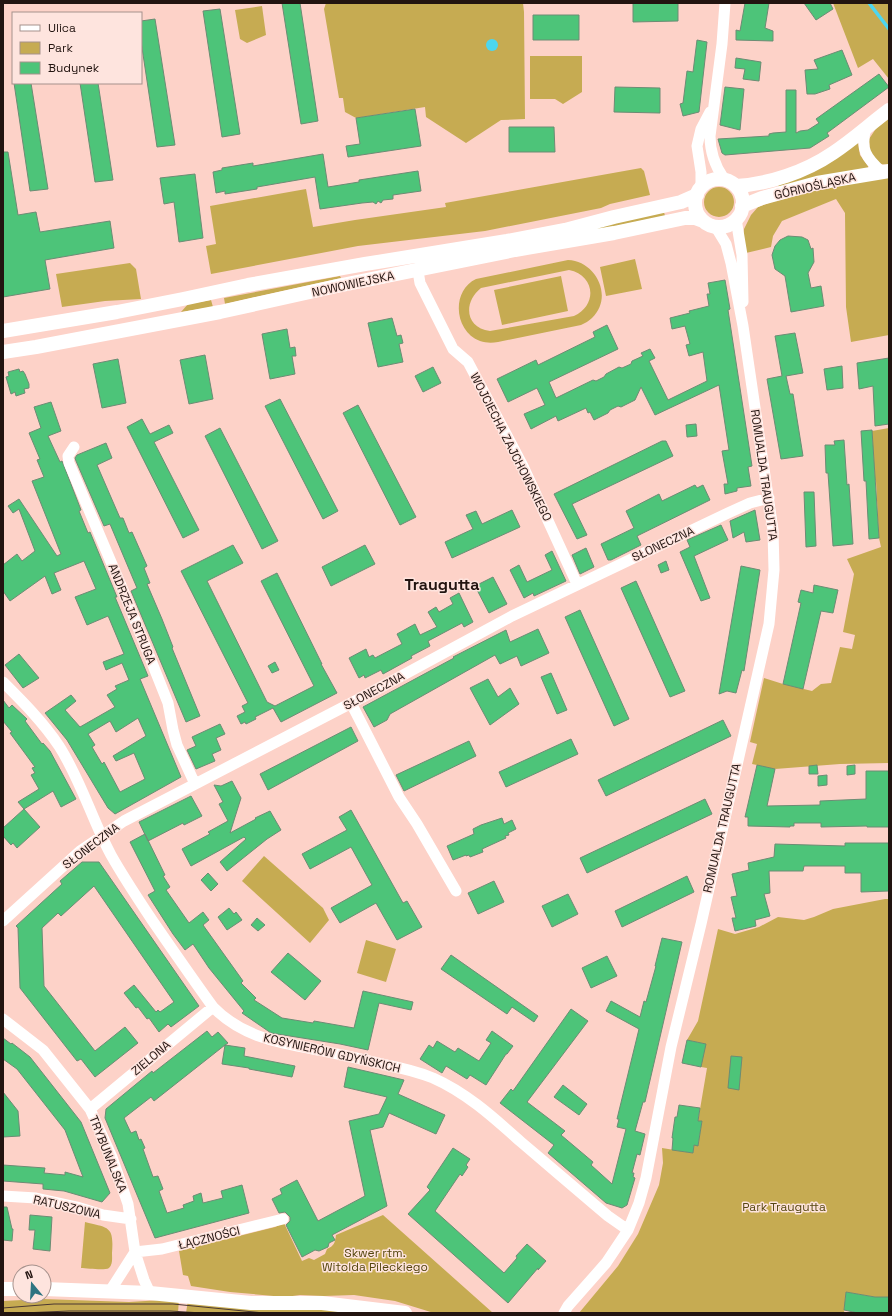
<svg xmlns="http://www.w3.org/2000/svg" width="892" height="1316" viewBox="0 0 892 1316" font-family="'Space Grotesk',sans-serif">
	<rect width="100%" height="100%" fill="#fdd2c8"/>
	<path fill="#c6ab52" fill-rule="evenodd" d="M326 3H523L524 12 525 119 501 120 466 143 426 117 425 107 356 118 345 112 343 98H339L324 9Z
		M833 3H889V79L873 59 858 68Z
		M262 6 266 35 247 43 240 39 235 10Z
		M530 56H582V92L563 104 555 99H530Z
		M889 117V165L880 164 870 155 869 139 877 127Z
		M858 142 860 155 868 166V168L779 188 778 183Z
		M641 168 644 171 650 195 610 204 601 208 485 231 358 246 211 274 206 246 216 244 210 206 306 189 313 227 355 220 446 207 445 203Z
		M889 177V335L851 342 846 307 845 213 836 199 782 221 773 236 771 247 746 253 743 236 744 229 751 215 758 207 782 198 834 186Z
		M704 202a15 15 0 1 1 30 0a15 15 0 1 1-30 0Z
		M664 212 665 216 597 230 596 227Z
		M635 259 642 289 606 296 600 267Z
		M568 260C596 261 614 297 592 318 589 321 585 323 581 325L498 342C492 343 486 343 480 341 454 331 451 291 476 279ZM569 270C595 275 598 305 574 316L490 331C465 328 463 302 481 288Z
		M130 263 136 269 141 299 105 301 62 307 56 274Z
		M340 276 341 278 225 304 224 298Z
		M561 276 568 311 502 325 494 290Z
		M211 300 213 307 181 312 188 304Z
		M889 428V763L840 764 775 769 752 764 757 744 750 742 764 678 783 684 812 691 821 684 831 683 840 647 852 649 855 635 843 632 854 574 847 559 881 547 879 538 876 481 875 480 872 431Z
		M264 856 323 908 329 920 310 943 242 881Z
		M885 899H889V1297H875L846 1292 844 1313H579L618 1266 638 1234 659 1185 663 1163 662 1148 693 1153 694 1145H698L702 1121H698L707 1068 701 1067 705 1044 687 1040 698 1021 718 929 735 934 759 927 778 917 804 920 814 917 833 909Z
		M366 940 396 949 386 982 357 973Z
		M383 1215 493 1313H434L395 1301 354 1295 324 1296 300 1295 285 1297 230 1292 191 1286 188 1276 183 1275 179 1251 275 1227 284 1223 302 1261 309 1258 314 1260 325 1254 327 1249C334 1246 335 1243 336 1235Z
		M85 1222C109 1228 114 1226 112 1253 112 1258 113 1264 109 1268 104 1271 87 1268 81 1268Z
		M43 1299 129 1302 179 1299 178 1313H3V1301Z
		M188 1300 317 1308 359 1313H186Z"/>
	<path fill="#4cd6f0" d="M486 45a6 6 0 1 1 12 0a6 6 0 1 1-12 0Z"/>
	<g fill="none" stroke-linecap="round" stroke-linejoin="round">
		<path stroke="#4cd6f0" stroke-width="3.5" d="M869 3 889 29"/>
	</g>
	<path fill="#4dc479" stroke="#6c8c74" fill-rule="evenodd" d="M282 3H300L318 121 301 124Z
		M633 3H678V21L633 22Z
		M745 3H769L765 28 773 31V41L736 40V30L740 31Z
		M804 3H830L833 9 816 20Z
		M220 9 240 134 222 137 203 11Z
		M533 15H579V40H533Z
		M155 19 175 145 157 147 141 41V21Z
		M697 40 707 42 699 112 683 116 680 104 683 103 687 71 693 72Z
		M842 50 852 75 829 85 830 89 815 94H807L805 70 818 69 814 60Z
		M736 58 761 62 759 81 743 79 745 69 735 68Z
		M879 74 889 87 827 133 829 136 810 148 725 155 722 153 718 139 769 136V134L773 133 786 132V90H796V133L800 131 808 130 819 123 816 119Z
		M14 83H31L48 189 30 191Z
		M80 83H98L113 180 95 182Z
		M615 87 660 88V113L614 112Z
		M725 87 744 89 740 130 720 125Z
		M415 109 421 146 348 157 346 146 360 144 356 118Z
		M509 127H554L555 152H509Z
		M3 152H8L18 215 36 212 40 232 110 221 114 248 45 260 50 289 3 297Z
		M323 154 328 187 359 182V180L418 171 421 191 393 195V199L383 200 381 203 378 201 376 204 373 202 362 203 320 209 315 177 257 187V189L225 194V191L216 193 213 172 222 170V168L253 163V166Z
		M195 174 203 238 179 242 174 202 164 204 160 178Z
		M788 236 802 237 808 240 811 249 813 248 814 262 808 273 811 288 821 286 824 306 791 312 785 276 775 269 772 255 775 246 780 240Z
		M725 280 730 309 728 310 752 466 748 467 751 486 737 488V491L725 494 724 484H728L722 451 729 450 719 385 655 415 641 387 635 400 621 407 618 406 610 410 608 413 594 420 590 412 588 413 586 408 558 421 556 416 531 429 524 414 545 405 537 388 508 402 497 379 536 360 538 365 595 337 593 332 607 325 618 349 549 382 556 398 593 380 596 381 604 377 606 374 619 367 622 368 631 364 632 361 643 356 641 353 650 349 655 358 649 361 668 400 707 381 703 352 689 356 686 345 690 344 685 326 672 329 670 318 690 313 689 311 709 306 707 294H710L708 283Z
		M392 318 397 336 401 335 403 343 399 344 403 362 378 367 368 323Z
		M287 329 290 348 295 347 296 356H292L295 374 270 379 262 334Z
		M795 333 803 373 786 376 790 394H793L803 456 781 459 767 379 782 376 775 336Z
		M205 355 213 399 189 404 180 360Z
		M889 358V424L875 426 873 386 859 389 857 363Z
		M118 359 126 403 102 408 93 364Z
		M842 366 843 388 827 390 824 369Z
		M433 367 441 383 423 392 415 376Z
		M19 369 20 372 23 371 25 374 29 384V388L24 389 25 393 16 396 15 392 11 394 6 377 9 376 8 372Z
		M280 399 338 511 323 519 265 406Z
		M51 402 61 431 48 436 60 462 62 461 81 510 79 511 88 533 90 532 117 597H115L148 676 140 679 181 777 115 814 108 808 67 740 45 713 71 695 76 701 65 710 80 727 115 707 107 695 117 689 115 686 129 680 122 663 106 670 103 662 124 654 109 618 108 616 87 625 75 597 96 589 84 561 54 573 61 590 52 594 45 576 10 601 3 591V565L17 554 22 561 35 551 19 509 13 513 8 506 19 499 57 556 61 554 32 481 44 477 37 460 40 459 29 433 41 428 34 407ZM138 718 146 736 113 756 116 761 134 753 145 779 120 792 104 762 102 764 92 747 95 745 88 734 110 721 116 732Z
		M358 405 416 517 400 525 343 413Z
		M142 419 150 434 169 425 173 433 154 442 199 530 183 538 127 427Z
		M696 424 697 436 687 437 686 425Z
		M220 428 278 541 262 549 205 436Z
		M872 430 879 538 869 539 866 481H864L861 431Z
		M844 440 847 485 849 484 853 544 833 546 828 473H826L825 445H835L834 441Z
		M662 441H666L673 456 572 504 587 535 577 539 554 494Z
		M106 443 112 458 97 465 120 518H123L129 533 132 532 147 566 144 568 150 583 147 584 162 619 173 647 172 648 200 716 186 722 131 591 137 588 110 524 104 526 76 461 75 458 77 455Z
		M695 485 697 488 703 485 710 500 637 536 641 545 611 560H608L601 544 634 528 626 511 659 494 662 501Z
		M804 492H814L816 546 806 547Z
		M512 510 520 527 452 558 445 542 473 529 466 515 476 511 482 524Z
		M755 510 760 540 746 542 744 532 733 538 730 521Z
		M721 525 728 540 694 556 710 598 701 601 680 552 690 547 687 540Z
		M233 545 243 563 207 581 267 702 275 706 314 686 261 581 277 573 322 664H321L337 693 281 722 273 708 255 717 256 719 246 724 245 722 241 724 237 716 245 712 242 706 248 703 181 571Z
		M365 545 375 564 331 586 322 567Z
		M586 548 594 567 580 574 572 555Z
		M552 551 566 581 534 596 533 593 524 598 510 570 519 565 527 582 552 570 545 555Z
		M666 561 669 570 661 573 658 565Z
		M741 566 760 570 744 671 742 670 736 693 727 691 719 694Z
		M493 577 507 604 489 613 475 586Z
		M636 581 685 691 670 697 621 588Z
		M814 585 838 590 833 613 821 611 803 689 783 684 801 603 798 602 801 590 813 593Z
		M459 593 473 622 464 627 462 623 428 641 430 646 411 656 412 658 383 674 381 670 365 678 364 675 359 678 349 658 366 649 369 657 373 655 375 658 402 644 397 634 415 624 420 635 437 627 428 612 436 607 439 612 453 604 450 598Z
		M580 610 629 719 614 726 565 617Z
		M538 629 549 653 521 666 517 656 500 664 495 655 390 714 387 720 374 727 363 707 454 658 453 657 506 630 510 642Z
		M19 654 39 678 23 688 5 665Z
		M275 662 279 670 272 673 268 666Z
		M551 673 567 710 557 714 541 677Z
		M488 679 498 697 510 688 519 704 490 725 470 688Z
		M3 700 9 708 12 705 27 719 25 721 42 744 43 743 50 751 76 799 61 807 53 791 24 809 18 802 39 789 31 775 35 773 32 768 35 767 10 733 12 732 3 721Z
		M723 720 731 736 606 796 598 780Z
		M220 724 225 734 216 738 221 750 212 754 215 761 196 769 187 750 196 746 192 737Z
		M351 727 358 741 268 790 260 774Z
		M571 739 578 754 506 787 499 772Z
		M469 741 476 756 404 791 396 775Z
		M757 765 775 769 767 806 820 805V801L866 799V771H889V827H867V826L821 827V823H794V826H790V827L748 826V817H745Z
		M817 765 818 774H809V766Z
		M855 765V774L847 775V766Z
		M827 775V785L818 786V776Z
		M232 781 241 798 230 833 256 819 255 818 270 811 281 830 267 839 227 871 220 862 246 839 244 837 191 866 182 849 210 834 208 832 228 821 219 804 223 802 214 785 221 786Z
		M191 796 202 816 184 825 183 823 148 841 139 822Z
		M705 799 712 814 587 873 580 858Z
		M24 809 40 827 17 848 13 843 11 845 3 836V828Z
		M351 810 403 903 407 901 422 927 397 940 376 903 340 923 331 908 372 885 351 847 310 869 302 854 347 830 339 817Z
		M502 818 504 824 512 820 516 829 508 833 509 835 505 836 506 838 482 849 483 852 470 857 469 855 466 856V855L453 860 447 846 474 834 473 829 481 825Z
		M145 834 165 875 163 876 170 887 166 890 189 923 203 912 209 920 203 925 243 981 241 983 256 998 254 1000 282 1018 313 1023 314 1021 354 1028 363 991 413 1002 411 1010 379 1003 368 1050 340 1044 271 1033 242 1013 244 1011 209 968 193 944 185 950 173 934 148 895 155 891 130 842Z
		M845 843H889V891L861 892V873H845V866H804L803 871H769L770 893 764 894 770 916 755 920 756 926 735 931 732 918H736L731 897 737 896 732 874 749 870 748 863 774 857 775 844 845 846Z
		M82 862H99L199 1006 171 1027 168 1024 159 1032 149 1018 147 1019 138 1007 136 1008 124 993 134 985 156 1012 158 1010 160 1012 174 1002 94 886 61 916 58 913 42 928 44 986 95 1051 125 1027 138 1043 95 1077 81 1059 77 1061 20 988 18 928 16 926 62 884 60 881Z
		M208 873 218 884 211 891 201 880Z
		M687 876 694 892 622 927 615 911Z
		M494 881 504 902 478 914 468 893Z
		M568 894 578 914 552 927 542 906Z
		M229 908 234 914 236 912 242 920 227 930 218 917Z
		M257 918 265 925 258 931 251 925Z
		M662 938 682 942 645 1102H643L635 1131 645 1134 640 1155 637 1154 632 1173H634L633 1177 635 1178 627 1205 622 1208 606 1203 548 1153 554 1145 500 1103 511 1089 513 1091 571 1009 588 1021 527 1102 565 1131 561 1135 593 1162 591 1165 612 1184 626 1129 617 1127 619 1119H617L639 1029 606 1011 611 1001 640 1017 644 1001 646 1002 656 966H655Z
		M288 953 321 981 305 1000 271 972Z
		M451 955 538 1016 534 1022 512 1007 507 1014 441 969Z
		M607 956 617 976 591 988 582 968Z
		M207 1031 212 1037 218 1032 228 1043 225 1045 245 1048 244 1056 295 1066 292 1077 249 1069V1068L222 1064 225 1045 154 1101 151 1097 124 1118 131 1133 136 1131 139 1140 141 1139 145 1148 143 1149 153 1177 158 1176 163 1189 159 1191 167 1213 184 1208 183 1205 194 1201 193 1196 201 1193 203 1203 223 1198 221 1191 242 1185 249 1213 155 1238 105 1118 106 1109 152 1071 153 1073Z
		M492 1031 513 1046 507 1054H506L486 1085 470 1075 467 1079 446 1066 442 1073 420 1059 429 1045 433 1048 437 1041 455 1052 458 1048 479 1061 491 1043 486 1040Z
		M3 1038 11 1044 12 1043 30 1057 81 1122 110 1193 102 1202 64 1191 43 1189V1184L3 1181V1165L45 1168 44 1173 65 1175V1172L83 1177 65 1130 17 1069 3 1059Z
		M687 1040 706 1044 701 1067 682 1063Z
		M731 1056 742 1057 739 1090 728 1088Z
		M348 1067 404 1080 398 1094 445 1115 436 1134 389 1113 383 1127 370 1130 387 1206 332 1235 335 1240 329 1243 328 1247 319 1251 315 1250 302 1257 286 1225 290 1221V1217L285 1212 279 1213 272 1199 282 1194 280 1189 297 1180 318 1221 365 1196 349 1121 379 1114 387 1097 344 1087Z
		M563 1085 587 1104 579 1115 554 1097Z
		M3 1092 18 1111 20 1136 3 1137Z
		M679 1105 700 1108 698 1121H702L698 1146 694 1145 693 1153 672 1150 673 1138H672L675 1117H677Z
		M453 1148 470 1159 466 1165 468 1167 462 1176 460 1174 435 1211 504 1273 517 1258 516 1256 527 1244 546 1261 538 1270V1268L508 1303 408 1214 430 1190 427 1187Z
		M3 1207H7L12 1229H13L12 1241 3 1240Z
		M30 1215 52 1217 50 1251 33 1249 35 1230H29Z
		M846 1292 875 1297H889V1313H858L844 1310Z"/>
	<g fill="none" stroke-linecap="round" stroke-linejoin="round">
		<path stroke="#fff" stroke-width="11" d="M866 128C860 149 866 158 882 172
			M724 179C715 166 710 152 710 136L722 44 725 3
			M701 187V172L697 146 701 129 710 112
			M736 219 742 255 743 302
			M418 271 420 283 453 349 468 362 523 466 577 584
			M74 447 68 456 69 463 125 595 168 703 173 730 177 745 195 784
			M3 682C23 702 43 722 59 746 81 780 92 820 111 855 124 878 138 899 152 920 172 949 192 978 213 1007 242 1037 279 1043 318 1050 341 1055 363 1059 386 1065 402 1068 418 1072 433 1078 467 1093 494 1118 521 1142 546 1163 570 1184 595 1205L608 1216 628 1230
			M351 703 399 797 417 824 456 891
			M3 921 80 851 124 821 359 699 512 616 728 513 750 503 769 498
			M3 1019 43 1050 90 1109 112 1157 128 1204 135 1252 144 1280 150 1293
			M90 1109 213 1007
			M3 1196 36 1198 77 1207 103 1215 131 1219
			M135 1252 162 1249 283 1219
			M110 1291 135 1252
			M564 1313 568 1306 606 1263 628 1230 639 1203 646 1178 671 1047 701 924 769 624 774 570 773 530 743 326 731 263 726 244 715 226"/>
		<path stroke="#fff" stroke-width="14" d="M695 203a24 24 0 1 1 48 0a24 24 0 1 1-48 0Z
			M736 186C769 184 805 172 833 153 853 140 870 124 889 110
			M742 206 762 198 817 183 889 171
			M3 331 117 312 183 299 248 285 365 264 507 241 565 230 614 217 681 202 697 195
			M3 352 36 347 220 312 337 286 515 250 614 233 685 218H695L703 221
			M3 1289H20
			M44 1289 150 1293 251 1303H322L405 1313"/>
		<path stroke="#4a3732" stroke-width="1" d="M3 1308 54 1304H173L264 1313
			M22 1313 69 1311H170L202 1313"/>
	</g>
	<g text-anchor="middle" stroke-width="3" stroke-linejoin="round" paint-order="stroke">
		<g font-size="12" fill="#221410" stroke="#fee4de">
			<text transform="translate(815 186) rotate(-13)" y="4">GÓRNOŚLĄSKA</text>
			<text transform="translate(353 284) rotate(-12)" y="4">NOWOWIEJSKA</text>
			<text transform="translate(511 447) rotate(63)" y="4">WOJCIECHA ZAJCHOWSKIEGO</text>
			<text transform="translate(764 475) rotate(82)" y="4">ROMUALDA TRAUGUTTA</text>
			<text transform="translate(663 544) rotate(-25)" y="4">SŁONECZNA</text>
			<text transform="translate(132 614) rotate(68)" y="4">ANDRZEJA STRUGA</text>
			<text transform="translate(374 691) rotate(-28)" y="4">SŁONECZNA</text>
			<text transform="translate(722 828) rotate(-77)" y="4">ROMUALDA TRAUGUTTA</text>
			<text transform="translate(91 846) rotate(-37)" y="4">SŁONECZNA</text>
			<text transform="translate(332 1053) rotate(13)" y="4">KOSYNIERÓW GDYŃSKICH</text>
			<text transform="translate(151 1058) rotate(-40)" y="4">ZIELONA</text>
			<text transform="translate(108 1154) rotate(68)" y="4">TRYBUNALSKA</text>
			<text transform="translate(67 1207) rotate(13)" y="4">RATUSZOWA</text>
			<text transform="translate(209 1238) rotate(-14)" y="4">ŁĄCZNOŚCI</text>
		</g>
		<g font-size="12" fill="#564710" stroke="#fee4de">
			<text x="784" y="1211">Park Traugutta</text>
			<text x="375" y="1257">Skwer rtm.<tspan x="375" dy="14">Witolda Pileckiego</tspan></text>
		</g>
		<g font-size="16" font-weight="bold" fill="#221410" stroke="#fee4de">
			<text x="442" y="590">Traugutta</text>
		</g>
	</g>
	<rect width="892" height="1316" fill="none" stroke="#221410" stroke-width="8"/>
	<rect x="12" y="12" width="130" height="72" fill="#fee4de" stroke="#a6918c"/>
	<rect x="20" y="25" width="20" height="6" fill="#ffffff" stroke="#a6918c"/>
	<text x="48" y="32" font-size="12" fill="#221410">Ulica</text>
	<rect x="20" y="42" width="20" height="12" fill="#c6ab52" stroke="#a6918c"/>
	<text x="48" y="52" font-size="12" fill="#221410">Park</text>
	<rect x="20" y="62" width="20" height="12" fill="#4dc479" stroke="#a6918c"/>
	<text x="48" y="72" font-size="12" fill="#221410">Budynek</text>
	<g transform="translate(32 1284) rotate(342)"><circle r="19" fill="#fee4de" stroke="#a6918c"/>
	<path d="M0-3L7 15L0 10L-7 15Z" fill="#2e7481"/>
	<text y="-6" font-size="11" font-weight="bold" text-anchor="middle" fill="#221410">N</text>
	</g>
</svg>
